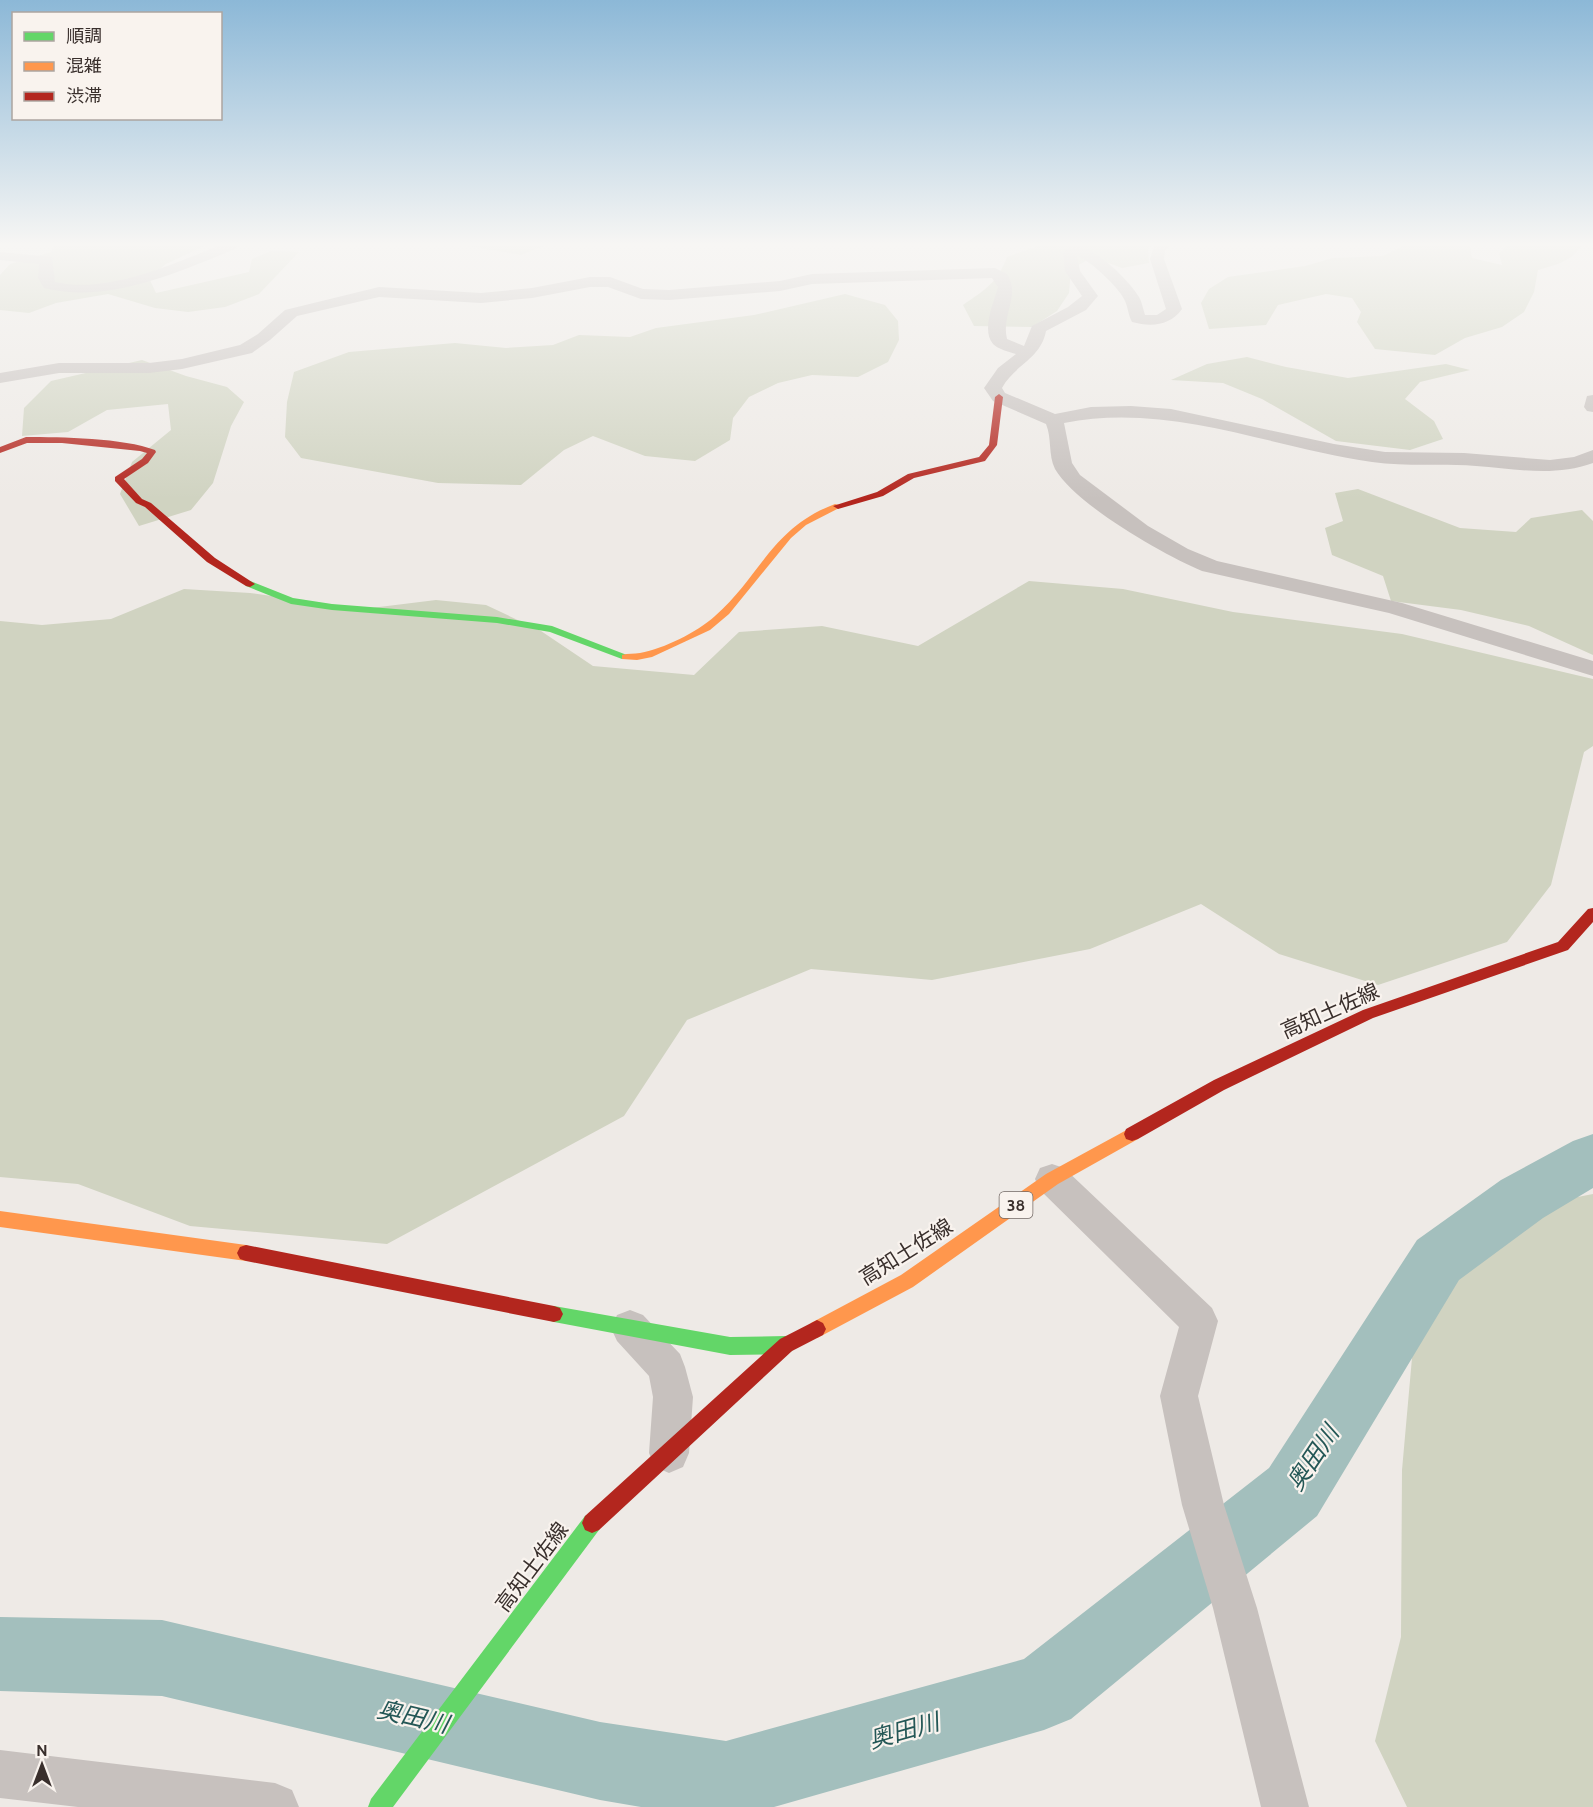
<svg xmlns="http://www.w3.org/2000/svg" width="1593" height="1807" viewBox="0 0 1593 1807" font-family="Cabin,'Noto Sans JP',sans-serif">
	<rect width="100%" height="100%" fill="#eeeae6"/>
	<path fill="#d0d3c1" d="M54 246H204L166 264 149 278 156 293 249 272 252 259 271 251 299 252 259 294 225 307 188 312 155 308 108 294 56 303 29 313 0 310V275L10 264 51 252Z
		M469 246H544L521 255Z
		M1038 246H1152L1148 248 1149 263 1122 268 1093 257 1071 269 1069 293 1057 311 1032 327 974 326 963 305C986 289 997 283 1007 257Z
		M1403 246H1470L1472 258 1502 265 1499 253 1507 246H1581C1571 262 1555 265 1538 270L1534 292 1524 312 1502 327 1465 338 1435 355 1375 349 1357 322 1361 312 1352 298 1326 294 1278 305 1266 325 1209 329 1201 303 1209 289 1228 277 1305 266 1333 258 1383 256Z
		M845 294 885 305 898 321 899 340 888 362 858 377 812 375 778 383 749 397 733 418 730 440 695 461 645 456 593 436 564 450 521 485 438 483 301 458 285 437 287 402 294 372 349 352 455 343 506 348 553 345 579 335 630 337 656 328 754 315Z
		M1247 357 1286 367 1348 378 1446 364 1470 370 1420 382 1405 399 1434 421 1443 439 1410 450 1336 441 1262 399 1223 383 1171 380 1207 364Z
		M142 360 186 376 227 387 244 402 231 426 213 483 191 510 139 526 120 494 132 462 171 430 168 404 107 410 68 432 22 436 24 408 51 381Z
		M1358 489 1460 528 1516 532 1531 518 1582 510 1593 521V655L1529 626 1461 610 1391 601 1383 576 1332 555 1325 528 1343 521 1335 493Z
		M1029 581 1123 589 1233 612 1402 634 1593 679V746L1584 752 1551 885 1507 942 1378 985 1279 954 1201 904 1090 949 932 980 811 969 687 1020 624 1116 387 1244 190 1226 78 1184 0 1177V621L42 625 111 619 184 589 250 593 363 609 436 600 486 605 541 631 593 666 694 675 739 632 822 626 918 646Z
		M1593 1194V1807H1407L1375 1741 1401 1637 1402 1470 1417 1302 1517 1209Z"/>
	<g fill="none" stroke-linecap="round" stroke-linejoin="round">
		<path fill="#a3bfbd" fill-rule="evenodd" d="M1593 1134V1188L1543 1218 1459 1280 1317 1516 1071 1719 1044 1730 774 1807H641L600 1800 162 1696 0 1691V1617L162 1620 600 1722 726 1741 1024 1659 1269 1468 1417 1240 1501 1180 1573 1141Z"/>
		<path fill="#c7c1be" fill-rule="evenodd" d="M218 246H237L235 249C176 273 108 304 44 288L38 278 39 264 0 260V252L52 257 55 282C108 294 170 265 218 246Z
			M1154 246H1169L1165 251 1164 259 1182 309C1170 326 1151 327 1132 322 1128 315 1128 306 1124 299 1119 288 1089 259 1077 256L1080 271 1098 296 1086 310 1046 331C1041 359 1014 365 1002 388L1005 393 1055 414 1091 407 1131 406 1171 409 1334 444 1385 452 1464 453 1550 460 1574 457 1593 450V463C1555 477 1516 469 1476 466 1442 463 1407 467 1372 462 1269 447 1169 402 1064 423L1072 463 1080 475 1148 526 1188 549 1217 561 1402 603 1593 661V676L1389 613 1202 571C1164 555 1076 505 1055 469 1048 455 1052 438 1046 424L993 401 984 388 998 368 1016 354C1009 352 998 349 993 344 981 330 994 302 998 287L992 278 812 284 780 291 669 300 641 299 608 287H590L532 298 481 303 379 297 297 316 270 340 252 353 182 369 149 373H59L0 383V373L59 363H149L182 359 240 345 258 334 285 310 379 287 481 293 532 288 590 277H610L643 289 669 290 780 281 812 274 995 268 1007 274C1021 295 1001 315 1007 339L1024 346 1032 326 1068 307 1082 296 1065 271 1063 252C1082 231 1129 280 1139 297 1142 302 1143 309 1145 315H1157L1166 309 1150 259Z
			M1593 395V412L1587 411 1584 407 1587 396Z
			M1052 1164 1064 1168 1212 1308 1218 1321 1198 1396 1224 1505 1257 1608 1309 1807H1261L1213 1608 1182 1505 1160 1396 1179 1327 1040 1190 1035 1179 1040 1168Z
			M630 1310 643 1315 680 1354 685 1367 693 1397 689 1453 683 1467 669 1473 655 1467 649 1453 653 1397 649 1376 617 1341 611 1328 617 1315Z
			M0 1750 275 1783 292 1790 299 1807H78L0 1798Z"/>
		<path fill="#63d668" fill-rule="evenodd" d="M250 581 293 598 332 604 497 617 552 626 632 657 630 659H622L550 632 497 623 332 610 291 604 246 586 245 584Z
			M554 1306 730 1337 786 1336 792 1339 795 1345 792 1351 786 1354 730 1355 554 1322 548 1320 545 1314 548 1308Z
			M592 1513 599 1516 602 1523 599 1530 393 1807H368L371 1799 585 1516Z"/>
		<path fill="#ff974d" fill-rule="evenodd" d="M835 504 843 506 806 525 791 538 729 614 710 630 652 657 637 660 622 659V655C628 653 634 654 640 653 665 648 696 633 715 616 761 576 771 528 835 504Z
			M1132 1127 1138 1129 1140 1134 1138 1139 1058 1184 913 1287 823 1335 817 1338 811 1335 808 1329 811 1323 901 1275 1046 1174Z
			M0 1211 246 1245 252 1247 255 1253 252 1259 246 1261 0 1227Z"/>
		<path fill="#b3261e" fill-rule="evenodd" d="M999 394 1003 397 997 445 985 461 914 478 883 496 838 509 833 506 877 492 908 474 979 457 989 445 995 397Z
			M26 437C61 437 124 438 155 450L156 452 148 463 124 479 142 499 151 503 215 558 255 584 250 587 246 586 207 562 145 507 136 503 115 481V477L142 459 147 453 140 451 62 443H27L0 453V447Z
			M1593 908V922L1568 950 1373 1018 1224 1090 1138 1139 1132 1141 1126 1139 1124 1134 1126 1129 1214 1080 1363 1010 1558 942 1588 909Z
			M246 1245 554 1306 560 1308 563 1314 560 1320 554 1322 246 1261 240 1259 237 1253 240 1247Z
			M817 1320 823 1323 826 1329 823 1335 792 1351 599 1530 592 1533 585 1530 582 1523 585 1516 780 1339Z"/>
	</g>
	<linearGradient id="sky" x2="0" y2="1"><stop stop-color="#8cb8d7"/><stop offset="0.49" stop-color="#f7f6f4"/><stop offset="1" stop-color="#f7f6f4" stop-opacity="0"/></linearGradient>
	<rect width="1593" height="499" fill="url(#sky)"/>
	<g text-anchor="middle" stroke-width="4.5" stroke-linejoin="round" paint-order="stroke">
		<rect fill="#f9f3ee" stroke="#736a66" stroke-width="1.5" x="999.5" y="1192" width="33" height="26" rx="4.5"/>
		<g font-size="16" font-weight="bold" fill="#392f2c">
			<text x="1016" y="1211">38</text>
		</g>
		<g font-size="21" fill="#392f2c" stroke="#f9f3ee">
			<text transform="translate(1330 1011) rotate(-24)" y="7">高知土佐線</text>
			<text transform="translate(906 1252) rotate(-32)" y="7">高知土佐線</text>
			<text transform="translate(532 1567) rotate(-53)" y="7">高知土佐線</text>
		</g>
		<g font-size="24" font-style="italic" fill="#245756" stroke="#f9f3ee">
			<text transform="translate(1313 1458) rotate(-56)" y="8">奥田川</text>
			<text transform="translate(413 1717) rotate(13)" y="8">奥田川</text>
			<text transform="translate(904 1731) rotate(-16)" y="8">奥田川</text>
		</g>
	</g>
	<rect x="12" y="12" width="210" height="108" fill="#f9f3ee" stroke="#aca5a0" stroke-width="1.5"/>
	<rect x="24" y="32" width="30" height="9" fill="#63d668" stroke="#aca5a0" stroke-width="1.5"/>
	<text x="66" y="42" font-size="18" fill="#392f2c">順調</text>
	<rect x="24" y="62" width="30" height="9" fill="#ff974d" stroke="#aca5a0" stroke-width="1.5"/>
	<text x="66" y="72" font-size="18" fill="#392f2c">混雑</text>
	<rect x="24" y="92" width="30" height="9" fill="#b3261e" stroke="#aca5a0" stroke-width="1.5"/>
	<text x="66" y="102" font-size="18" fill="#392f2c">渋滞</text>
	<g transform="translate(42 1765)" stroke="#f9f3ee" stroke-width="4.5" paint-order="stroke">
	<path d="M0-4.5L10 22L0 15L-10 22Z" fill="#392f2c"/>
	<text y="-9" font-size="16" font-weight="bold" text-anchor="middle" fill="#392f2c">N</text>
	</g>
</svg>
